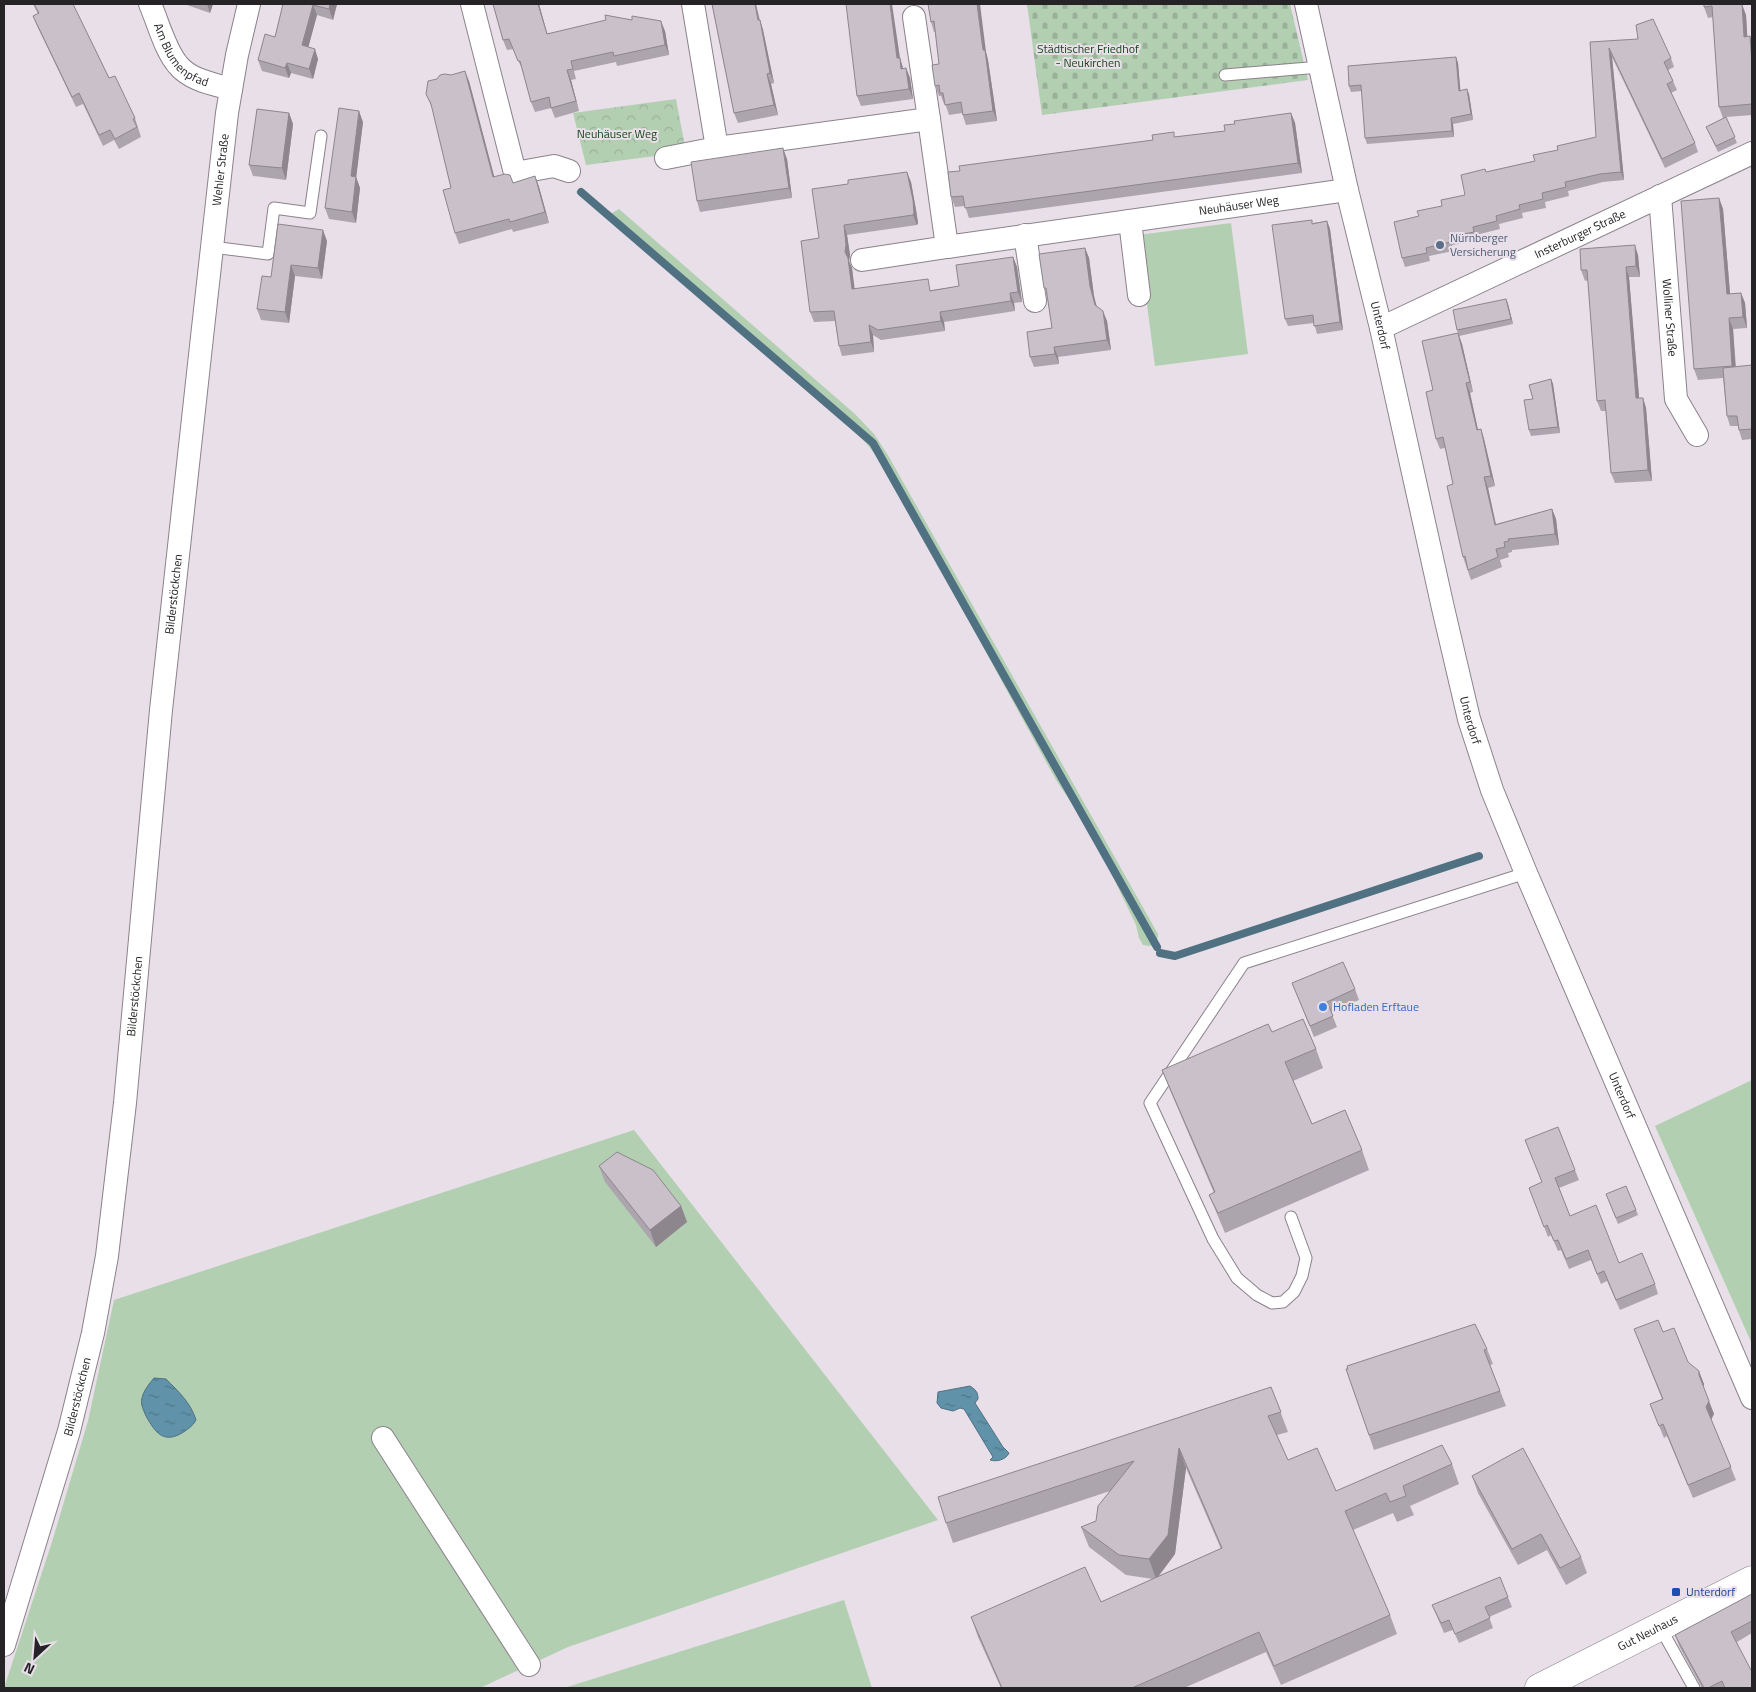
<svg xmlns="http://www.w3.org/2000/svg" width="1756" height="1692" viewBox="0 0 1756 1692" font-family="'Titillium Web',sans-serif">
	<defs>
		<pattern id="cemetery-stones" width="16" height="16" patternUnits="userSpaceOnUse" patternTransform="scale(1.25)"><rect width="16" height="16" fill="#b3cfb2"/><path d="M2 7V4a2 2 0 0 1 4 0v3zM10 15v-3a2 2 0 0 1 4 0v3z" fill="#9ab199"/></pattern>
		<pattern id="park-crowns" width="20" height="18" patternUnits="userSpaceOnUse" patternTransform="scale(1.25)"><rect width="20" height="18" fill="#b3cfb2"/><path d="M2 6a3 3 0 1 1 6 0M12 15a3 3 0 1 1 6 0" fill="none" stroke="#9ab199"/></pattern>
		<pattern id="water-ripples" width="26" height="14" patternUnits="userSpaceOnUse" patternTransform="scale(1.25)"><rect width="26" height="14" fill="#6092a9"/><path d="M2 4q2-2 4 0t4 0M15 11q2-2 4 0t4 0" fill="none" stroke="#4f778a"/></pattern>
	</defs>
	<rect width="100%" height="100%" fill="#e8dfe9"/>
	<path fill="#b3cfb2" d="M619 209 855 414 874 434 889 457 1158 934 1157 944 1150 946 1143 945 1139 938 1136 925 1101 852 1085 823 1056 780 882 463 866 443 846 423 607 216Z
		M1231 223 1248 354 1155 366 1138 235Z
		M1752 1080V1344L1655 1126Z
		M634 1130 938 1520 568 1647 480 1688H4L52 1542 88 1421 114 1300Z
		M844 1600 872 1688H564Z"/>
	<path fill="url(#cemetery-stones)" d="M1027 4H1290L1308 80 1042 115Z"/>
	<path fill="url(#park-crowns)" d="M676 99 686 152 586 165 573 113Z"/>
	<path fill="url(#water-ripples)" stroke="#4f7182" d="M154 1378 166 1379C178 1391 191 1403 196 1420 193 1426 188 1429 182 1433 163 1444 155 1432 146 1416 144 1411 140 1404 142 1398 144 1390 149 1384 154 1378Z
		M970 1386C976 1390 978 1392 978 1399L975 1403 1003 1447 1009 1453C1006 1460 996 1462 990 1460L993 1457 964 1409 960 1408 953 1411 941 1408 937 1403 938 1392Z"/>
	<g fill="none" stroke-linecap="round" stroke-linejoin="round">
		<path stroke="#4f7182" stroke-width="8" d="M581 192 873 443 1157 947
			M1160 953 1175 956 1479 856"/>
		<defs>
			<path id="lane" d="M1225 75 1320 67
				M212 247 268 254 274 208 310 213 321 136
				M1291 1217 1306 1258 1302 1276 1294 1292 1283 1302 1272 1303 1257 1295 1237 1278 1213 1239 1150 1103 1244 963 1526 873
				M1660 1627 1694 1688"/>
			<g id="street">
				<path id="s1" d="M150 4C158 22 165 50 178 65 190 80 213 84 231 89"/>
				<path d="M472 4 515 173 554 166 569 171"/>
				<path id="s2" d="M693 4 717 148 929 119 947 247 1347 190"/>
				<path id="s3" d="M1306 4 1347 190 1381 328 1443 608 1469 719 1492 790 1526 873 1752 1398"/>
				<path d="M914 17 929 119"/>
				<path d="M666 158 717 148"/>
				<path id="s4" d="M1660 196 1676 399 1697 435"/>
				<path d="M1130 221 1139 295"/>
				<path d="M1025 235 1035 301"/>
				<path d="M862 260 947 247"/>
				<path id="s5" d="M1381 328 1752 153"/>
				<path d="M383 1438 529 1665"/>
				<path id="s6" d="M4 1645 69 1431 93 1333 107 1256 125 1103 161 710 202 337 227 113 237 55 249 4"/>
			</g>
			<g id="primary">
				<path id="s7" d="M1539 1688 1752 1580"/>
			</g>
		</defs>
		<use href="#lane" stroke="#8b828b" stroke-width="13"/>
		<use href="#street" stroke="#8b828b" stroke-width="24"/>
		<use href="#primary" stroke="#8b828b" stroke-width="29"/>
		<use href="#lane" stroke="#fff" stroke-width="11"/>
		<use href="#street" stroke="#fff" stroke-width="22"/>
		<use href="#primary" stroke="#fff" stroke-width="28"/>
	</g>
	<path fill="#ada5ae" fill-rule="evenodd" d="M33 4H73L109 78 135 118 141 137 119 149 114 140 103 146 83 104 76 107 37 26 33 16 38 14Z
		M184 4H213L210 13Z
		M283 4H337L333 20 317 15 308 47 318 59 313 79 291 73 289 78 262 71 258 60 275 37Z
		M493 4H539L547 33 665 31 669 55 617 66 616 62 574 71 576 79 571 80 579 111 555 118 551 108 535 112 531 102 523 71 513 49 507 50 503 40Z
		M712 4H756L760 20 763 30 774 83 771 84 778 115 738 123 734 113Z
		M928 4 986 52 988 60 997 121 966 125 962 113 949 115 945 103 944 104 941 96H939L935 86 939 64 935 32H934L931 22Z
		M1738 4 1746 15 1747 36 1752 42V115L1726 117 1737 143 1718 152 1706 127 1726 117 1723 118 1719 107 1713 17 1708 18 1704 7Z
		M1590 42 1671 58 1674 67 1668 70 1677 90 1671 93 1695 143 1698 152 1665 168 1612 57 1624 180 1603 182 1568 191 1569 196 1545 202 1546 208 1522 213 1523 218 1499 224 1500 229 1476 235 1477 241 1452 245 1453 251 1429 256 1430 261 1405 267 1402 258 1419 216 1465 195 1486 172 1535 161 1558 150 1596 137Z
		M1456 57 1458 63 1460 91 1469 94 1473 120 1453 124 1454 137 1367 144 1365 138 1362 91 1351 92 1349 86Z
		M900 58 903 68H906L910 78 913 99 861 106 857 96Z
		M469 81 494 177 510 175 513 183 535 176 539 187 549 223 513 232 512 229 459 244 455 233 451 188 433 110 426 94Z
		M289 113 293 124 286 180 253 176 249 165Z
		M1291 113 1295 123 1302 173 969 218 965 206 955 207 951 197 960 171 1175 137 1225 131 1235 124Z
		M363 122 356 177 360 188 356 223 329 219 325 208Z
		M787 159 792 198 700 212 697 201Z
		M911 182 916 210 918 223 917 225 847 235 850 255 849 261 852 268 854 289 932 290 959 286 1013 257 1017 267 1022 302 1014 303 1015 311 944 322 945 331 881 340 873 335 874 352 842 356 839 346 835 321 814 322 810 312 819 238 848 184Z
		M1719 198 1723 209 1730 294 1741 293 1745 303 1747 328 1733 329 1736 367 1752 365V439L1742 440 1739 430 1738 426H1730L1727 416 1723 378 1698 380 1694 369Z
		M1327 221 1330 229 1343 330 1317 334 1314 323 1288 326 1285 319 1313 223Z
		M327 241 322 279 295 276 289 323 261 320 257 309 271 277Z
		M1085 248 1089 258 1094 296 1096 306 1107 321 1111 350 1058 357 1059 364 1034 367 1030 357 1052 328 1048 298 1044 288Z
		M1638 255 1640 277H1629L1639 398H1643L1646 408 1652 481 1615 483 1611 473 1606 411H1601L1597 401 1588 280 1585 281 1581 270Z
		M1506 299 1508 304 1513 324 1459 336 1462 344 1473 392 1470 393 1478 429H1481L1484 439 1495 486 1488 488 1496 524 1552 509 1556 519 1559 545 1512 550V552L1508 553 1509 557 1500 560 1502 567 1471 580 1463 557 1453 484 1445 448 1440 449 1436 439 1433 390 1458 333 1457 330Z
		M1551 379 1553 384 1560 433 1531 436 1529 430 1533 399Z
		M1292 983 1355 989 1359 1000 1331 1012 1337 1027 1314 1037Z
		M1272 1032 1316 1049 1323 1068 1293 1081 1312 1124 1362 1150 1369 1170 1225 1233 1209 1195 1214 1193 1170 1090 1162 1070Z
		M599 1166 681 1206 687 1222 656 1247 605 1182Z
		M1575 1170 1579 1180 1559 1188 1570 1216 1619 1263 1655 1284 1658 1294 1620 1310 1607 1281 1601 1284 1591 1260 1569 1269 1561 1250 1558 1251 1551 1235 1548 1237 1529 1188Z
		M1606 1194 1636 1210 1638 1215 1618 1224Z
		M1634 1329 1663 1332 1704 1384 1703 1387 1714 1414 1711 1419 1736 1480 1693 1498 1667 1436 1664 1438 1650 1404 1662 1399Z
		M1487 1349 1493 1364 1490 1365 1506 1406 1374 1450 1346 1369Z
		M1271 1387 1288 1432 1277 1435 1288 1460 1336 1491 1452 1464 1459 1484 1410 1506 1414 1515 1397 1522 1393 1513 1353 1530 1390 1615 1397 1634 1281 1685 1266 1652 1184 1688H1001L978 1637 971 1617 1101 1602 1153 1579 1126 1575 1089 1547 1081 1527 1096 1521 1110 1491 953 1543 946 1523ZM1186 1468 1221 1549 1159 1576 1175 1554Z
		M1472 1476 1581 1557 1587 1573 1566 1585 1547 1550 1518 1565 1478 1493Z
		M1752 1594V1633L1737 1642 1752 1688H1702L1679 1646 1675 1635Z
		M1508 1597 1512 1607 1489 1617 1493 1628 1459 1643 1453 1630 1444 1633 1432 1605Z"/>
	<path fill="#8d868d" d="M207 4H213L210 13Z
		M330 4H337L333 20 329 9Z
		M538 4H539L550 44Z
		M755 4H756V5L761 28 760 20 763 30 774 83 770 73Z
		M890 4H892L900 58 903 68 905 79 897 58Z
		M977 4H980L986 52 988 60 997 121 993 111 983 50Z
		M1742 4 1746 15 1748 48 1744 37Z
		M313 5 317 15 306 56 302 45Z
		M661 21 665 31 669 55 665 45Z
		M1750 36 1752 42V63Z
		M1609 48 1612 57 1624 180 1621 172Z
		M315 49 318 59 313 79 309 69Z
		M1456 57 1458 63 1461 97 1459 91Z
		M287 63 291 73 289 78 285 68Z
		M906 68 910 78 913 99 909 89Z
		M567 70 571 80 579 111 576 101Z
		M465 71 469 81 497 187 493 177Z
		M767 74 771 84 778 115 774 105Z
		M1467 89 1469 94 1473 120 1471 114Z
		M359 111 363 122 355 187 351 176Z
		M289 113 293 124 286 180 282 168Z
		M1291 113 1295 123 1302 173 1298 163Z
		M1451 118 1453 124 1454 137 1452 131Z
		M783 148 787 159 792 198 789 188Z
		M907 172 911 182 916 210 918 223 917 225 913 215Z
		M535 176 539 187 549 223 545 212Z
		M356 177 360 188 356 223 352 212Z
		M1719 198 1723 209 1731 305 1727 294Z
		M1327 221 1330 229 1343 330 1340 322Z
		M844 225 847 235 850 255 849 261 852 268 856 299 852 289 845 252Z
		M323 230 327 241 322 279 318 268Z
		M1635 245 1638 255 1640 277 1636 266Z
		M1085 248 1089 258 1094 296 1099 315 1095 305 1090 286Z
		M1013 257 1017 267 1022 302 1018 292Z
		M291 265 295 276 289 323 285 312Z
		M1626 267 1629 277 1640 408 1636 398Z
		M1010 293 1014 303 1015 311 1011 301Z
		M1741 293 1745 303 1747 328 1743 317Z
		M1506 299 1508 304 1513 324 1511 319Z
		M1103 311 1107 321 1111 350 1107 340Z
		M940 312 944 322 945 331 941 321Z
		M1729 318 1733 329 1736 376 1732 366Z
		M869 325 873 335 874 352 871 342Z
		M1458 333 1462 344 1473 392 1470 382Z
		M1054 347 1058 357 1059 364 1055 354Z
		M1551 379 1553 384 1560 433 1558 427Z
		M1466 383 1470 393 1480 440 1477 430Z
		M1643 398 1646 408 1652 481 1648 470Z
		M1481 429 1484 439 1495 486 1491 476Z
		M1484 477 1488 488 1498 535 1495 525Z
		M1552 509 1556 519 1559 545 1555 534Z
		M681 1206 687 1222 656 1247 650 1230Z
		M1699 1371 1704 1384 1703 1388 1699 1375Z
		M1709 1401 1714 1414 1711 1420 1706 1407Z
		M1179 1448 1186 1468 1175 1554 1156 1579 1149 1559Z"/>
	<path fill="#c9c0ca" stroke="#8d868d" d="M34 4H73L109 78 115 76 135 118 133 119 137 127 115 139 110 130 99 135 79 93 72 97 33 16 39 13Z
		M283 4H330L329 9 313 5 302 45 315 49 309 69 287 63 285 68 258 60 265 34 275 37Z
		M493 4H538L547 34 606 20 605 15 632 20V16L661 21 665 45 614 56 613 52 571 61 573 69 567 70 576 101 551 108 549 97 531 102 520 61H518L509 39 503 40Z
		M712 4H755L758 20H760L770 73 767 74 774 105 734 113Z
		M846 4H890L897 58H900L901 69 906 68 909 89 857 96Z
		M928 4H977L983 50H985L993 111 963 115 961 102 945 105 943 93H940L939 85 935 86 932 65 939 64 934 21 931 22Z
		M1704 4H1742L1744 37 1750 36 1752 63V104L1719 107 1712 6 1704 7Z
		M1653 19 1671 58 1664 62 1673 81 1667 84 1695 143 1662 159 1609 48 1621 172 1600 174 1565 182 1566 187 1542 193 1543 199 1519 205 1520 209 1496 216 1497 221 1473 227 1474 232 1449 237 1450 242 1426 248 1427 253 1402 258 1394 222 1419 216 1417 211 1442 206 1441 200 1465 195 1461 175 1485 169 1486 172 1535 161 1533 155 1558 150 1557 146 1596 137 1590 42 1638 39 1636 25Z
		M1456 57 1459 91 1467 89 1471 114 1451 118 1452 131 1365 138 1361 85 1349 86 1348 66Z
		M465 71 493 177 505 174 510 175 513 183 535 176 545 212 510 222 509 219 455 233 443 190 451 188 431 104 426 94 428 81 437 79 440 75 445 74 451 75Z
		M339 108 359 111 351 176 356 177 352 212 325 208Z
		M257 109 289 113 282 168 249 165Z
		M1291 113 1298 163 965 208 963 196 951 197 948 172 960 171 959 166 1153 140 1152 135 1174 132V137L1225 131 1224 125 1235 124 1234 121Z
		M1726 117 1735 137 1716 146 1706 127Z
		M783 148 789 188 697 201 691 162Z
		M907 172 913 200 914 213 913 215 844 225 846 245 845 252 848 258 852 289 928 279 930 291 959 286 956 265 1013 257 1018 292 1010 293 1011 301 940 312 941 321 878 330 869 325 871 342 839 346 834 311 810 312 801 241 819 238 812 189 848 184V180Z
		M1719 198 1727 294 1741 293 1743 317 1729 318 1732 366 1694 369 1681 201Z
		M1312 220V224L1327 221 1340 322 1314 326 1313 315 1285 319 1272 225Z
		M278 224 323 230 318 268 291 265 285 312 257 309 262 276 271 277Z
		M1635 245 1636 266 1626 267 1636 398H1643L1648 470 1611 473 1605 400 1597 401 1587 270H1581L1580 249Z
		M1085 248 1090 286 1095 305 1103 311 1107 340 1054 347 1055 354 1030 357 1027 332 1052 328 1046 288H1044L1039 254Z
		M1506 299 1511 319 1457 330 1453 310Z
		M1458 333 1470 382 1466 383 1477 430 1481 429 1491 476 1484 477 1495 525 1552 509 1555 534 1508 539 1509 541 1504 542 1505 547 1496 549 1498 557 1468 570 1465 556 1463 557 1447 486 1453 484 1443 437 1436 439 1426 392 1433 390 1422 341Z
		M1752 365V429L1739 430 1737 416H1727L1723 368Z
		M1551 379 1558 427 1529 430 1524 400 1533 399 1529 385Z
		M1343 962 1355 989 1327 1002 1333 1016 1310 1026 1292 983Z
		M1303 1019 1316 1049 1285 1062 1312 1124 1345 1110 1362 1150 1218 1213 1209 1195 1215 1192 1162 1070 1268 1024 1272 1032Z
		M1558 1127 1575 1170 1555 1178 1570 1216 1596 1205 1619 1263 1642 1253 1655 1284 1616 1300 1604 1271 1597 1274 1588 1250 1566 1259 1558 1240 1554 1241 1547 1225 1544 1227 1529 1188 1542 1182 1525 1140Z
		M617 1152 653 1170 681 1206 650 1230 599 1166Z
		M1626 1186 1636 1210 1616 1218 1606 1194Z
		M1658 1320 1663 1332 1674 1328 1688 1362 1699 1371V1375L1709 1401 1706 1407 1731 1467 1688 1485 1663 1424 1659 1426 1650 1404 1663 1399 1634 1329Z
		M1475 1324 1487 1349 1484 1350 1500 1391 1369 1435 1346 1369H1348L1347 1366Z
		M1271 1387 1281 1412 1268 1416 1288 1460 1317 1448 1336 1491 1442 1445 1452 1464 1403 1486 1406 1496 1390 1502 1386 1493 1345 1511 1390 1615 1274 1666 1259 1632 1132 1688H1002L971 1617 1085 1567 1101 1602 1222 1548 1179 1448 1168 1535 1149 1559 1119 1555 1081 1527 1096 1521 1098 1506 1134 1461 946 1523 938 1497Z
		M1523 1448 1581 1557 1560 1568 1541 1534 1512 1549 1472 1476Z
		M1500 1577 1508 1597 1485 1607 1490 1618 1455 1634 1449 1620 1441 1623 1432 1605Z
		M1752 1594V1621L1731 1632 1751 1670 1752 1669V1688H1725L1722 1681 1708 1688H1704L1675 1635Z"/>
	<circle fill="#5c6f8a" stroke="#e8dfe9" stroke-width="2" cx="1440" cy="245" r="5"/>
	<circle fill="#3f7fe0" stroke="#e8dfe9" stroke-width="2" cx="1323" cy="1007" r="5"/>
	<rect fill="#1a4fb4" stroke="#e8dfe9" stroke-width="2" x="1671" y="1587" width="10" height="10" rx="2.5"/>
	<g text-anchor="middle" stroke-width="4" stroke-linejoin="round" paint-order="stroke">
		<g font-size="12" fill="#154718" stroke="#e8dfe9">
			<text x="1088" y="53">Städtischer Friedhof<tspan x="1088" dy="14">- Neukirchen</tspan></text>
			<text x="617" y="138">Neuhäuser Weg</text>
		</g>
		<g font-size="12" fill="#262327" stroke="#e8dfe9">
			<text dy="4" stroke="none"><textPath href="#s1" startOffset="62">Am Blumenpfad</textPath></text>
			<text dy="4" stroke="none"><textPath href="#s6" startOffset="1495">Wehler Straße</textPath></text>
			<text dy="4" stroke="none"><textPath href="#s2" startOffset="784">Neuhäuser Weg</textPath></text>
			<text dy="4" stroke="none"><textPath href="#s5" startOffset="220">Insterburger Straße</textPath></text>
			<text dy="4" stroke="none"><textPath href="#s4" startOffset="122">Wolliner Straße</textPath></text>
			<text dy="4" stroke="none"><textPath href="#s3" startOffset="330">Unterdorf</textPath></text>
			<text dy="4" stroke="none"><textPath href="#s6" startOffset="1068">Bilderstöckchen</textPath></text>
			<text dy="4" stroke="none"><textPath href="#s3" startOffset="735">Unterdorf</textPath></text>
			<text dy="4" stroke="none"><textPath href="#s6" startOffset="664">Bilderstöckchen</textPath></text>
			<text dy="4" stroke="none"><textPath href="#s3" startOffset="1140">Unterdorf</textPath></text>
			<text dy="4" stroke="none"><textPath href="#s6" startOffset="259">Bilderstöckchen</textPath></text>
			<text dy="4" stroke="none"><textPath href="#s7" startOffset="122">Gut Neuhaus</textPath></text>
		</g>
		<g font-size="12" fill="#4e5e75" stroke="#e8dfe9" text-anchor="start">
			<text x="1450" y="242">Nürnberger<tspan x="1450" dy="14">Versicherung</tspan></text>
		</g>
		<g font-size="12" fill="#366cbe" stroke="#e8dfe9" text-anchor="start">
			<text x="1333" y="1011">Hofladen Erftaue</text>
		</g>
		<g font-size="12" fill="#164399" stroke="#e8dfe9" text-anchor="start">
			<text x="1686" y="1596">Unterdorf</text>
		</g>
	</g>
	<rect width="1756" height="1692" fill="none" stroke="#262327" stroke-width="10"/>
	<g transform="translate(35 1657) rotate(206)" stroke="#e8dfe9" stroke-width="4" paint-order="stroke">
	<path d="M0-4L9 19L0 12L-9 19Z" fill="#262327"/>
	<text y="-8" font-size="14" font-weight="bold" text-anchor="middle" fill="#262327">N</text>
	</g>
</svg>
